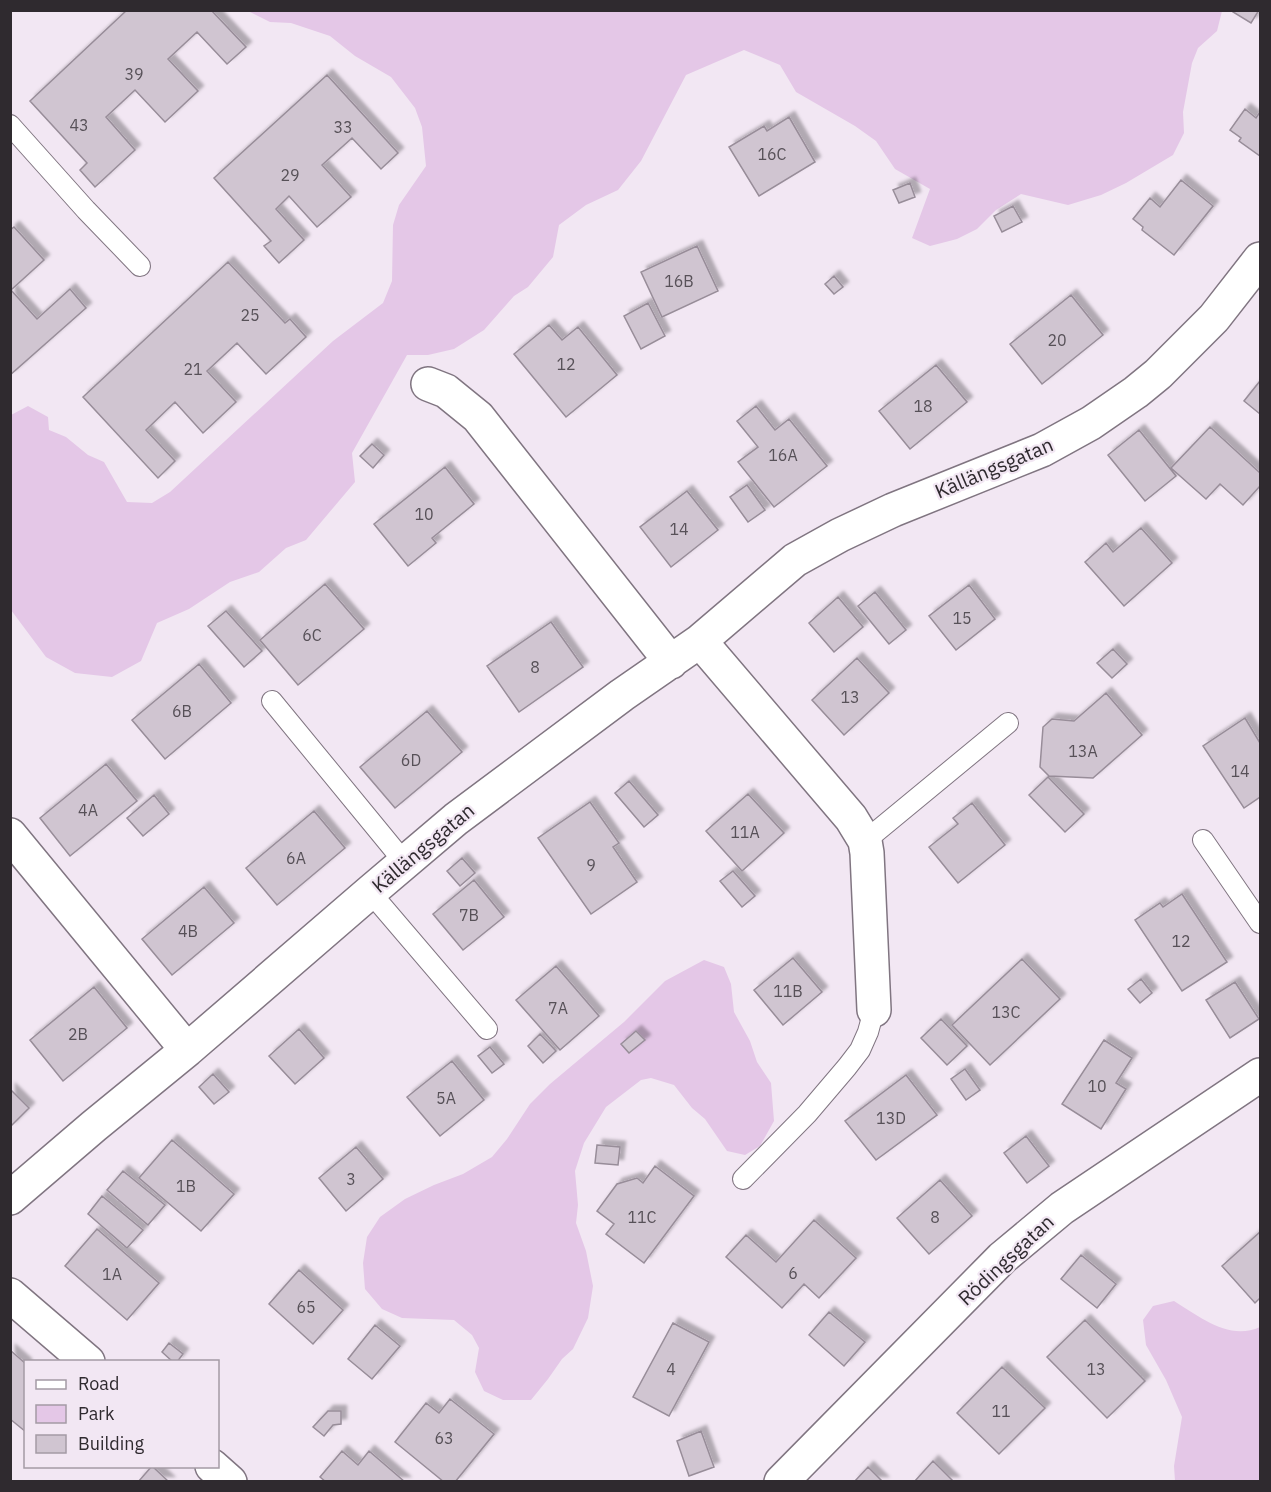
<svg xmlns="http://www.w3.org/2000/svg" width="1271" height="1492" viewBox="0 0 1271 1492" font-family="'IBM Plex Sans',sans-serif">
	<defs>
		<filter id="shadow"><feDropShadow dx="5.5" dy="-5.5" stdDeviation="1.5" flood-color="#0004"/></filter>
	</defs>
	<rect width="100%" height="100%" fill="#f2e7f3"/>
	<path fill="#e4c7e7" d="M248 11H1222L1217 31 1198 48 1192 63 1183 112 1184 133 1173 155 1126 183 1101 195 1068 205 1021 194 996 210 977 229 957 239 930 246 912 238 930 189 895 169 876 141 855 126 796 92 780 65 744 50 686 75 641 161 618 190 586 205 559 225 553 257 528 287 514 296 484 330 454 349 428 355H407L352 453 355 482 306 540 286 548 259 572 230 582 189 609 157 623 141 661 112 677 75 673 46 657 11 610V415L28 406 48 417 49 430 66 437 88 455 104 462 127 502 152 503 170 492 333 341 383 303 392 281 393 225 399 205 426 166 422 127 415 108 391 77 355 56 330 36 291 23 270 22Z
		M704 960 724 967 731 984 734 1012 750 1041 757 1062 771 1083 774 1121 760 1146 745 1155 727 1151 705 1119 692 1108 674 1085 651 1078 641 1080 606 1107 584 1143 575 1171 578 1205 576 1223 586 1251 593 1286 588 1318 573 1349 562 1359 548 1379 531 1400H503L484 1391 475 1372 479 1348 472 1335 454 1320 402 1318 382 1309 365 1289 363 1263 367 1237 380 1217 405 1199 434 1185 463 1174 492 1157 507 1139 530 1104 550 1084 624 1022 665 981Z
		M1174 1301C1200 1317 1229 1341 1260 1327V1481H1175L1174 1466 1182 1417 1166 1380 1146 1345 1143 1320 1153 1306Z"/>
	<path fill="#d0c5d1" stroke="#988d99" stroke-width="1.5" filter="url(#shadow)" d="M127 10H211L246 47 227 64 197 32 168 59 198 91 165 122 135 90 106 117 135 150 95 187 80 170 87 163 30 101Z
		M1234 10H1259L1251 23 1233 12Z
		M327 75 398 153 381 169 352 138 322 165 351 197 317 227 289 196 276 209 304 240 279 263 264 246 271 241 214 178Z
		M1245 109 1256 118 1260 112V156L1239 141 1241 138 1230 130Z
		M789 117 815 162 759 196 729 147 764 126 767 131Z
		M1181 180 1213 206 1174 255 1142 230 1143 227 1133 219 1150 198 1160 207Z
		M910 183 915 197 899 203 893 190Z
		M1013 206 1022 222 1002 232 994 216Z
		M14 227 44 260 11 290 37 319 70 289 86 308 10 375V230Z
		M697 246 718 291 662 317 641 272Z
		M228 262 285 323 290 319 306 337 266 374 237 343 207 371 236 402 203 433 175 402 146 430 175 461 158 478 83 397Z
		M834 276 843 287 834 294 825 284Z
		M1071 295 1103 335 1042 384 1010 344Z
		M648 303 665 336 641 349 624 316Z
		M549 325 562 340 578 327 617 375 566 417 514 354Z
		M936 365 967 402 910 449 879 411Z
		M1260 381V414L1244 401Z
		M756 406 775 430 789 419 827 466 774 507 738 462 758 447 737 421Z
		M1210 427 1260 473V486L1243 505 1220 484 1206 499 1171 468Z
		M1139 430 1176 476 1145 501 1108 455Z
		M372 444 384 455 373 468 360 456Z
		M445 467 474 504 432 538 436 543 408 566 374 524Z
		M747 485 765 510 748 522 730 497Z
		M687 491 718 530 671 567 640 527Z
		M1141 528 1172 563 1124 606 1085 562 1106 543 1113 552Z
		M325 584 364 629 298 685 260 640Z
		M969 585 995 619 956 650 929 616Z
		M875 592 906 630 889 644 858 606Z
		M838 597 863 627 834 652 809 623Z
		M226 611 262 651 244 667 208 626Z
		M551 622 583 667 519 712 487 666Z
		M1113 649 1127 664 1112 678 1097 663Z
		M857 658 889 693 844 735 812 700Z
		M199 664 231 703 165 759 132 720Z
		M1106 693 1142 735 1093 778 1049 776 1040 767 1043 727 1052 719 1074 721Z
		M427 711 462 752 395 808 360 767Z
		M1245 718 1260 743V797L1244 808 1203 746Z
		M106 764 137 801 70 856 40 818Z
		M1048 777 1084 814 1065 832 1029 795Z
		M629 781 658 815 644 827 615 793Z
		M748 794 784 833 742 871 706 831Z
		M154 795 169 814 143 836 127 818Z
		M590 802 619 843 613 847 637 882 591 914 538 838Z
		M972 803 1005 845 958 883 929 847 958 824 953 818Z
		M314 811 345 848 277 905 246 868Z
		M462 858 475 873 460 886 447 871Z
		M733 871 755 896 742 907 720 881Z
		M474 880 504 917 463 950 433 914Z
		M204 887 234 923 172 975 142 939Z
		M1182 894 1227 962 1182 991 1135 920 1160 903 1163 907Z
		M793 958 822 992 783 1025 754 990Z
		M1022 959 1060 999 990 1065 952 1025Z
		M556 966 599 1016 560 1050 516 1000Z
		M1141 979 1152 993 1140 1003 1128 989Z
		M1235 982 1259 1019 1230 1038 1206 1000Z
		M94 987 127 1028 63 1081 30 1040Z
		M941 1019 967 1046 947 1065 921 1038Z
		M299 1029 324 1058 295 1084 269 1056Z
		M636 1031 645 1040 629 1053 621 1044Z
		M540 1034 556 1051 543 1063 528 1046Z
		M1104 1040 1132 1058 1116 1083 1126 1089 1101 1129 1062 1104Z
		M490 1047 504 1064 492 1073 478 1056Z
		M452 1061 484 1100 440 1136 407 1097Z
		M965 1069 980 1090 966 1100 951 1079Z
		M213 1074 229 1092 214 1104 199 1087Z
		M906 1075 937 1115 876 1160 845 1121Z
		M10 1089 29 1108 10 1127Z
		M1026 1136 1049 1166 1027 1183 1004 1153Z
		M172 1140 234 1194 201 1231 139 1178Z
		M597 1145 620 1147 618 1165 595 1163Z
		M356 1147 383 1179 346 1211 319 1178Z
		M655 1166 694 1196 644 1263 606 1234 614 1224 597 1211 617 1184 637 1178 643 1183Z
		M123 1171 165 1205 148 1225 107 1190Z
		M940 1180 972 1216 929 1254 897 1218Z
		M102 1196 143 1230 127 1248 88 1214Z
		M814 1220 856 1258 819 1298 804 1284 782 1308 726 1257 746 1235 776 1262Z
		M97 1229 159 1283 127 1320 65 1266Z
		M1260 1232V1298L1255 1303 1222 1266Z
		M1081 1255 1116 1284 1097 1308 1061 1279Z
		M299 1270 343 1310 313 1344 269 1304Z
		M829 1312 865 1342 844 1366 809 1335Z
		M1085 1320 1145 1381 1107 1418 1047 1357Z
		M673 1323 709 1342 669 1416 633 1397Z
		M375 1325 400 1346 372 1379 348 1359Z
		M169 1343 183 1354 177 1362H173L162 1352Z
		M10 1350 26 1364V1432L10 1419Z
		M1002 1367 1045 1408 999 1454 957 1413Z
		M450 1399 494 1434 455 1482H444L395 1442 426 1403 439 1413Z
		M328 1411H341V1424L333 1425 324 1436 313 1427Z
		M701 1431 714 1467 689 1476 677 1441Z
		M342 1451 358 1465 369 1451 405 1482H326L320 1477Z
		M933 1461 954 1482H914Z
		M152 1466 169 1482H138Z
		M868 1467 883 1482H854Z"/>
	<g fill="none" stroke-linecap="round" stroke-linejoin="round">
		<defs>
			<path id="service" d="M10 125 86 210 140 266
				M272 701 405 863
				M1203 840 1260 923
				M865 841 1008 723
				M370 892 487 1029
				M743 1179 807 1114 847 1067 860 1050 868 1032 874 1010"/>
			<path id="minor" d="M428 384 446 391 478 417 671 662
				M700 641 851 818 865 841 867 853 874 1010
				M10 835 187 1050
				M10 1198 94 1126 187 1050 370 892 456 819 622 695 700 641 795 560 840 535 893 510 1042 450 1091 423 1136 392 1158 374 1214 318 1260 259
				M10 1295 88 1362
				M212 1466 230 1482
				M781 1482 1002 1258 1062 1208 1260 1075"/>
		</defs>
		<use href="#service" stroke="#807581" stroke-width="22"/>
		<use href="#minor" stroke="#807581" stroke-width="36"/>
		<use href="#service" stroke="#fff" stroke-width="20"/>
		<use href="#minor" stroke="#fff" stroke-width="33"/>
	</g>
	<g text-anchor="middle" stroke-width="4.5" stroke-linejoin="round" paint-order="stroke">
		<g font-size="16" fill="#575158">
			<text x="134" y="80">39</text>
			<text x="79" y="131">43</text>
			<text x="343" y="133">33</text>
			<text x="772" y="160">16C</text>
			<text x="290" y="181">29</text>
			<text x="679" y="287">16B</text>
			<text x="250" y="321">25</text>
			<text x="1057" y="346">20</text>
			<text x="566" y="370">12</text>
			<text x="193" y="375">21</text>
			<text x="923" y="412">18</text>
			<text x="783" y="461">16A</text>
			<text x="424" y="520">10</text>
			<text x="679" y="535">14</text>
			<text x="962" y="624">15</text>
			<text x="312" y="641">6C</text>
			<text x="535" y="673">8</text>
			<text x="850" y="703">13</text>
			<text x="182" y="717">6B</text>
			<text x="1083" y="757">13A</text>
			<text x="411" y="766">6D</text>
			<text x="1240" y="777">14</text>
			<text x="88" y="816">4A</text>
			<text x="745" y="838">11A</text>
			<text x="296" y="864">6A</text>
			<text x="591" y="871">9</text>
			<text x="469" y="921">7B</text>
			<text x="188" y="937">4B</text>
			<text x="1181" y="947">12</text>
			<text x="788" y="997">11B</text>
			<text x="558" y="1014">7A</text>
			<text x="1006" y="1018">13C</text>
			<text x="78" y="1040">2B</text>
			<text x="1097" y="1092">10</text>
			<text x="446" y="1104">5A</text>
			<text x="891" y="1124">13D</text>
			<text x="351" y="1185">3</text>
			<text x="186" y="1192">1B</text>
			<text x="642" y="1223">11C</text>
			<text x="935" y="1223">8</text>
			<text x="793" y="1279">6</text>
			<text x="112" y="1280">1A</text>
			<text x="306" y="1313">65</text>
			<text x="671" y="1375">4</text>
			<text x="1096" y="1375">13</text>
			<text x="1001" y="1417">11</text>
			<text x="444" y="1444">63</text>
		</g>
		<g font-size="20" fill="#2f2a2f" stroke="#f2e7f3">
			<text transform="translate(994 468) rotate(-23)" y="7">Källängsgatan</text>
			<text transform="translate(423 848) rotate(-40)" y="7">Källängsgatan</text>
			<text transform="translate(1006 1260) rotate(-43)" y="7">Rödingsgatan</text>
		</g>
	</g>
	<rect width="1271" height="1492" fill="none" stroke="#2f2a2f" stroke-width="24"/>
	<rect x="24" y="1360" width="195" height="108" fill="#f2e7f3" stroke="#a49ba5" stroke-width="1.5"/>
	<rect x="36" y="1380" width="30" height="9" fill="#ffffff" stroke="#a49ba5" stroke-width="1.5"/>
	<text x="78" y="1390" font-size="18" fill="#2f2a2f">Road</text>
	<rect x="36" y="1405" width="30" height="18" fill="#e4c7e7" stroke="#a49ba5" stroke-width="1.5"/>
	<text x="78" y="1420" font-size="18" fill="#2f2a2f">Park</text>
	<rect x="36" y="1435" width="30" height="18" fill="#d0c5d1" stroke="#a49ba5" stroke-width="1.5"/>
	<text x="78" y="1450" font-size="18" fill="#2f2a2f">Building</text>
</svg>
